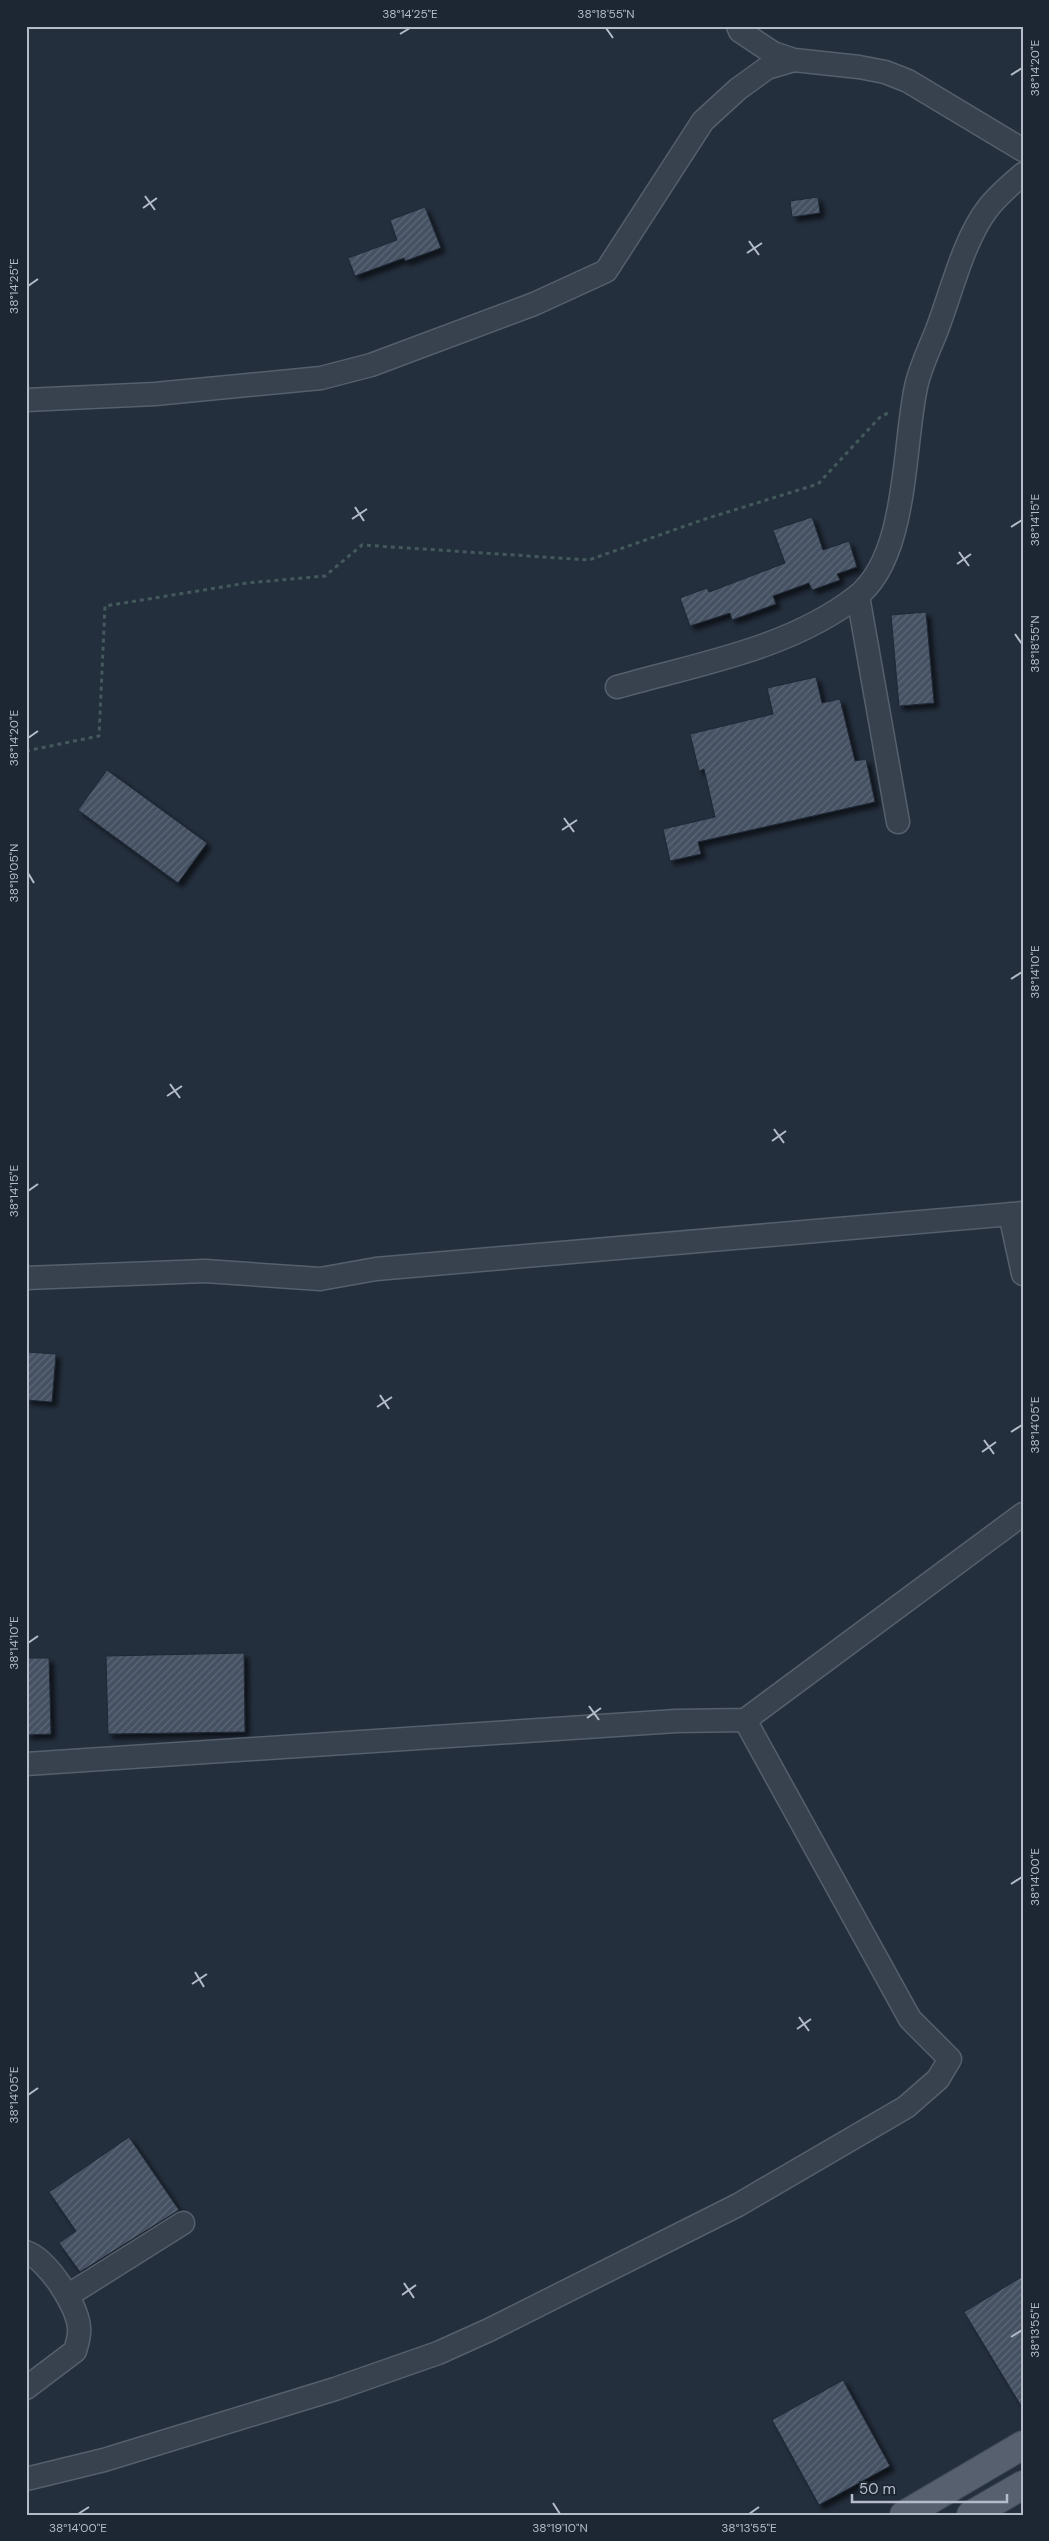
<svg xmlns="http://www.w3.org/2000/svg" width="1049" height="2541" viewBox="0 0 1049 2541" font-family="'DM Sans',sans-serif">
	<defs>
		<pattern id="building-hatch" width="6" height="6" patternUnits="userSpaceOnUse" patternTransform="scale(1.25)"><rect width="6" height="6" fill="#455162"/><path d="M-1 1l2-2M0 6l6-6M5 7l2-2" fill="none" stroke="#5d6877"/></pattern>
		<filter id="shadow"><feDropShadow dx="4.5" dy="4.5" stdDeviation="2.5" flood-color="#0009"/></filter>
	</defs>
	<rect width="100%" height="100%" fill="#242f3e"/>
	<path fill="url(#building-hatch)" stroke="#1f2835" filter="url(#shadow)" d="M818 197 820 213 792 217 790 201Z
		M425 207 441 248 405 261 404 258 355 276 348 258 397 240 390 220Z
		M812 517 823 550 849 541 857 567 837 574 840 580 812 590 809 583 773 596 776 604 732 620 730 613 690 626 680 598 707 588 709 592 785 563 773 530Z
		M926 612 934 703 899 706 891 615Z
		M816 677 822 703 840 699 855 761 866 759 875 802 698 842 701 854 670 861 663 829 715 817 704 769 699 771 690 734 773 714 767 688Z
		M107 770 207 843 178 883 78 810Z
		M28 1352 56 1354 52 1402 26 1400Z
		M244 1653 245 1732 108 1734 106 1656Z
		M26 1658H49L51 1734 26 1735Z
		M129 2137 179 2210 80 2272 59 2243 76 2231 49 2192Z
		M1023 2276V2409L964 2312Z
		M843 2380 890 2466 819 2505 772 2420Z"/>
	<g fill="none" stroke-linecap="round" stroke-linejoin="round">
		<defs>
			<path id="minor" d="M738 26 740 31 773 53 794 60 859 67 885 72 908 81 1023 150
				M26 400 155 394 321 378 371 365 534 304 606 271 703 121 738 89 767 68 794 60
				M858 596 898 822
				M617 687C697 664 789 649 856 597 908 558 903 447 916 387 920 367 931 346 938 327 952 290 964 239 988 208 998 195 1010 185 1023 174
				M1010 1214 1023 1274
				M26 1278 205 1271 320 1279 376 1269 1023 1213
				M26 1764 676 1721 745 1720 1023 1514
				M26 2252C47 2259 78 2306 79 2328 80 2336 77 2344 75 2351L26 2388
				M67 2296 183 2223
				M26 2479 104 2460 335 2389 438 2353 489 2330 738 2205 906 2107 938 2079 950 2059 910 2019 745 1720"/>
			<path id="major" d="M904 2515 1023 2445
				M971 2515 1023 2485"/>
		</defs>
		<use href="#minor" stroke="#565f6c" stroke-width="25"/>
		<use href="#major" stroke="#414a57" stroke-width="30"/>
		<path stroke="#44595c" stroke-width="3" stroke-dasharray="4 4" stroke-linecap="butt" d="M26 751 99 736 105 606 247 583 325 576 362 545 589 560 705 519 818 484 881 416 891 412"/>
		<use href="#minor" stroke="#38414e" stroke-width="22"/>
		<use href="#major" stroke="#56606e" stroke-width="28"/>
	</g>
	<path fill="none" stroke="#b4bcc9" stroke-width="2" d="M606 28 613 38M400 34 410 28M1011 75 1022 68M145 196 155 210M143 208 157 198M749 241 759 255M747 253 762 243M28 286 38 279M355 507 364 521M352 519 367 509M1011 527 1022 520M959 552 969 566M957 564 971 554M1015 634 1022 644M28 738 38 731M564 818 574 832M562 830 577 820M28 873 34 883M1011 979 1022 972M170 1084 180 1098M167 1096 182 1086M774 1129 784 1143M772 1141 786 1131M28 1191 38 1184M380 1395 389 1409M377 1407 392 1397M1011 1432 1022 1425M984 1440 994 1454M982 1452 996 1442M28 1643 38 1636M589 1706 599 1720M587 1718 601 1708M1011 1884 1022 1877M195 1972 204 1987M192 1984 207 1974M799 2017 809 2031M797 2029 811 2019M28 2095 38 2088M404 2283 414 2298M402 2295 416 2285M1011 2337 1022 2330M553 2503 560 2514M78 2514 89 2507M749 2514 759 2507"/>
	<rect width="1049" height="2541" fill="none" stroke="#1d2633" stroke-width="55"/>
	<path d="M852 2494v8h155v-8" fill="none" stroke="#b4bcc9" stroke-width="2.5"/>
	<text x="859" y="2494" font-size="15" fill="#b4bcc9" stroke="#1d2633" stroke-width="4" paint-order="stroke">50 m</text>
	<rect x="28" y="28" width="994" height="2486" fill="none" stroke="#b4bcc9" stroke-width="2"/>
	<g font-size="12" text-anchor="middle" fill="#b4bcc9">
		<text x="410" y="18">38°14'25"E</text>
		<text x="606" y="18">38°18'55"N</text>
		<text transform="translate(1035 68) rotate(-90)" y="4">38°14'20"E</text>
		<text transform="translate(14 286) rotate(-90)" y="4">38°14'25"E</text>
		<text transform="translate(1035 520) rotate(-90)" y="4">38°14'15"E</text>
		<text transform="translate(1035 644) rotate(-90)" y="4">38°18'55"N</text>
		<text transform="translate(14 738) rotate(-90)" y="4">38°14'20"E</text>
		<text transform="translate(14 873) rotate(-90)" y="4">38°19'05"N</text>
		<text transform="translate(1035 972) rotate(-90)" y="4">38°14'10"E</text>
		<text transform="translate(14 1191) rotate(-90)" y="4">38°14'15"E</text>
		<text transform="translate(1035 1425) rotate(-90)" y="4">38°14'05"E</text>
		<text transform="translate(14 1643) rotate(-90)" y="4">38°14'10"E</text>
		<text transform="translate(1035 1877) rotate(-90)" y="4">38°14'00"E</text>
		<text transform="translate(14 2095) rotate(-90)" y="4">38°14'05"E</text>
		<text transform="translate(1035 2330) rotate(-90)" y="4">38°13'55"E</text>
		<text x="78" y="2532">38°14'00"E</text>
		<text x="560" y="2532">38°19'10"N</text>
		<text x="749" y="2532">38°13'55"E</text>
	</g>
</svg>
